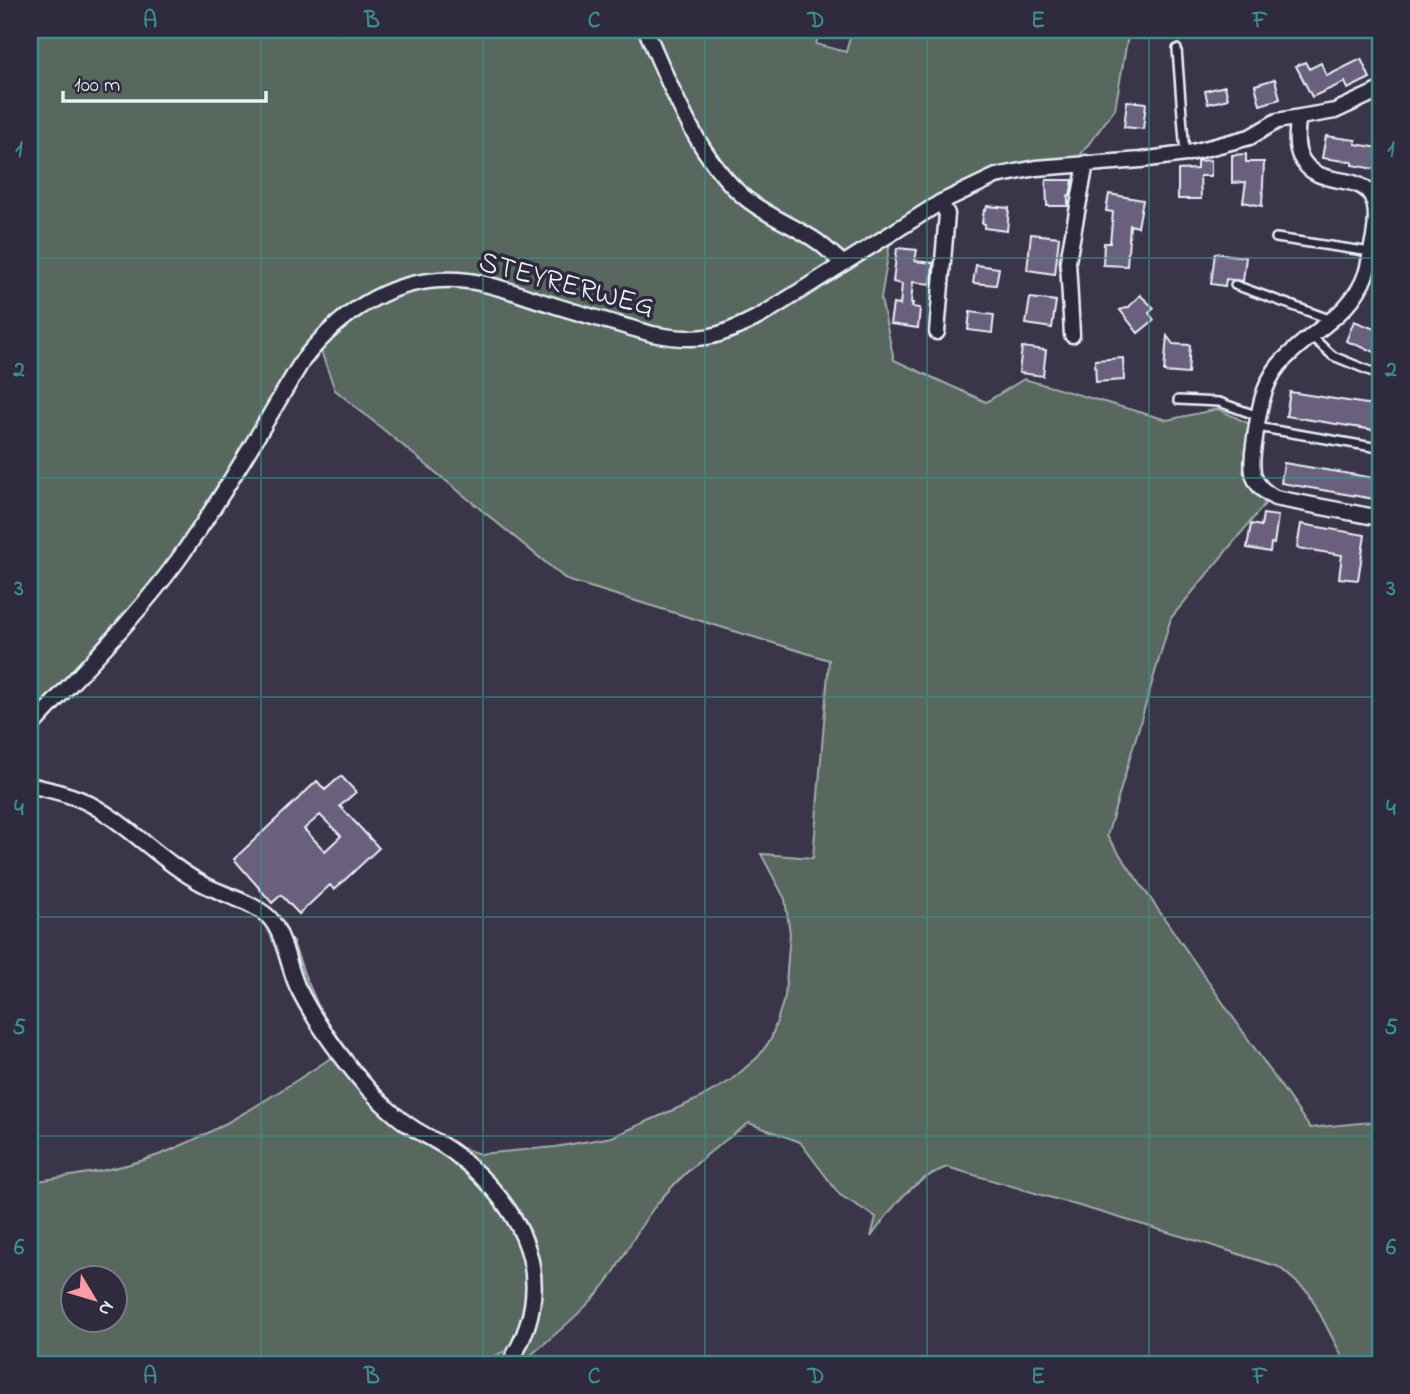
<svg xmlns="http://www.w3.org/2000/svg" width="1410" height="1394" viewBox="0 0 1410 1394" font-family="'Indie Flower',sans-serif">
	<rect width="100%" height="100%" fill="#3b354a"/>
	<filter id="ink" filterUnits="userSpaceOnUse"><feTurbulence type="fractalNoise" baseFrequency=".0143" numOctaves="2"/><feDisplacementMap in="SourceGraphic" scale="14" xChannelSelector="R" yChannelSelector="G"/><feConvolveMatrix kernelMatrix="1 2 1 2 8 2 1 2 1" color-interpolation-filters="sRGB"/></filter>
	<g filter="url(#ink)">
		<path fill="#58675e" stroke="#a0acab" stroke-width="2" fill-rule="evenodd" d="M30 30H315L336 35 358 30H819L816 44 846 52 852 30H1129L1115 109 1069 170 1017 177 958 199 890 242 881 299 894 360 986 402 1024 379 1167 420 1218 409 1254 426 1243 472 1265 504 1171 618 1107 836 1310 1128 1380 1121V1364H1346L1309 1293 1279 1267 1201 1242 947 1167C911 1180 892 1208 871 1237L876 1217 840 1195 800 1142 749 1123C714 1148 679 1175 653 1209 636 1231 625 1256 610 1278 586 1311 551 1337 521 1364H505L511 1354 507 1350 479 1364H30V1182C77 1175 128 1169 171 1150 229 1126 282 1090 334 1056L281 953 293 942 305 976 321 1012 367 1078 400 1114 449 1144 480 1154 555 1147 612 1137 696 1100 730 1081 758 1057 771 1039 785 996 790 933 785 899 761 854 813 858 829 660 567 580 335 390 318 343 241 462 97 665 30 740ZM74 1278H116V1320H74Z"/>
		<path fill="#6b607d" stroke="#e8f1f8" stroke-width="2" fill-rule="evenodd" d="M1361 59 1370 78 1348 89 1345 82 1312 97 1296 66 1305 62 1309 69 1321 63 1327 76Z
			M1275 79 1280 99 1260 105 1255 85Z
			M1225 86 1228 99 1208 104 1205 91Z
			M1127 101 1146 103 1143 129 1124 127Z
			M1326 136 1356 140 1355 144 1380 148V170L1352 165V162L1322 158Z
			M1246 154V162H1264L1262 206 1243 202 1246 182 1232 183V155Z
			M1211 160V176H1200L1201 199H1178V170L1197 169V161Z
			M1046 180H1073L1070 196H1068V206H1047Z
			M1109 194 1143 200 1138 227 1130 225 1127 266 1103 265 1104 243H1110L1113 212 1106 211Z
			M987 206 1009 208 1007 231 984 228 985 224 982 223 984 210H986Z
			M1031 234 1059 237 1055 274 1027 270Z
			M897 248 917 250 915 261 933 263 931 284 913 282 911 303H913L912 307 920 308 918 328 890 324 893 304 900 305 902 284 893 282Z
			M1215 253 1246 257 1243 281 1226 279 1225 286 1211 284Z
			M976 265 999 268 996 285 973 283Z
			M1140 295 1154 308 1149 313 1154 320 1138 333 1120 310 1129 307Z
			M1030 298 1056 301 1052 328 1026 324Z
			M970 312 994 315 992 333 968 330Z
			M1354 321 1380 331V354L1346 341Z
			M1167 336 1173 344 1190 345 1188 374 1164 372Z
			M1022 347 1046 350 1043 376 1019 373Z
			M1123 358 1124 380 1096 382 1095 360Z
			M1290 392 1380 406V431L1286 416Z
			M1284 463 1380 479V500L1281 483Z
			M1263 514 1278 516 1274 544 1271 543 1270 552 1247 548 1251 524 1261 526Z
			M1301 524 1365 535 1358 580 1339 578 1342 555 1297 548Z
			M341 776 356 792 340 806 379 848 334 890 330 885 299 914 281 895 272 903 234 859 317 781 325 790ZM320 815 341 836 325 851 304 829Z"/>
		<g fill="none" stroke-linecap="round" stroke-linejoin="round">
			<defs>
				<path id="lane" d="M1177 49 1185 154
					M1276 238 1371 252
					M1235 285 1332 320
					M1312 337 1333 356 1380 375
					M1178 400 1219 402 1258 416
					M1257 427 1373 447"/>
				<path id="street" d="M646 30C670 85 697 157 744 197 766 216 794 225 818 242 826 248 834 256 843 263
					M1298 119C1297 131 1295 145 1300 156 1321 201 1388 154 1374 237 1371 249 1370 262 1366 274 1351 317 1307 332 1279 365 1261 387 1258 417 1254 445 1250 471 1251 485 1275 498L1380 518
					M937 332 947 214 941 202
					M1072 335 1068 261 1086 163
					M30 728C80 673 134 620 178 560 224 496 262 427 303 360 344 308 399 273 468 281 495 284 523 296 550 304 584 315 618 324 652 334 700 343 719 338 762 315L941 202 996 176 1036 168 1141 160 1185 154 1250 137 1277 121 1335 111 1380 90
					M30 785C48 790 68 793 86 802 128 823 161 862 203 884 221 894 261 905 272 921 285 939 288 965 297 986 314 1021 337 1052 362 1082 377 1099 394 1116 413 1128 427 1137 441 1143 454 1153 525 1209 561 1281 509 1364"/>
			</defs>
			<use href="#lane" stroke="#e8f1f8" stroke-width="12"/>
			<use href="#street" stroke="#e8f1f8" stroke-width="19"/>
			<use href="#lane" stroke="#2f2a3d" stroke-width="7"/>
			<use href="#street" stroke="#2f2a3d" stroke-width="14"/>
		</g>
	</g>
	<path fill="none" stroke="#3a8f8a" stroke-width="2" stroke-opacity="0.55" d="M261 30V1364M483 30V1364M705 30V1364M927 30V1364M1149 30V1364M30 258H1380M30 478H1380M30 697H1380M30 917H1380M30 1136H1380"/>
	<g text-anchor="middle" stroke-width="7" stroke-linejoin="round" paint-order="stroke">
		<g font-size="30" fill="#e8f1f8" stroke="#2f2a3d">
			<text transform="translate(567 283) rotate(15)" y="10">STEYRERWEG</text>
		</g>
	</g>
	<rect width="1410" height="1394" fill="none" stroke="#2f2a3d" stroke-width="77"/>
	<g transform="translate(94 1299) rotate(128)"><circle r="33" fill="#2f2a3d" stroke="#797a88" stroke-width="2"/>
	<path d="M0-5L12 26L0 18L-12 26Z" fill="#ff9aa2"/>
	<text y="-10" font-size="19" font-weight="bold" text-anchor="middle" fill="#e8f1f8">N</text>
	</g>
	<path d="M63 91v10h203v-10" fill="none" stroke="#e8f1f8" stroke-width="3.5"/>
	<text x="74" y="91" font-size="21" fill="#e8f1f8" stroke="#2f2a3d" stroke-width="5" paint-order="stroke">100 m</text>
	<rect x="38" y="38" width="1334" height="1318" fill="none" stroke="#3a8f8a" stroke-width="2.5"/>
	<g font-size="23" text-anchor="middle" font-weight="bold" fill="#3a8f8a">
		<text x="150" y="27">A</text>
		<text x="372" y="27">B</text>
		<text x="594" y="27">C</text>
		<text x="816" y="27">D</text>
		<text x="1038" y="27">E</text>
		<text x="1260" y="27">F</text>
		<text x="19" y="156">1</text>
		<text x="1391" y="156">1</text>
		<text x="19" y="376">2</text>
		<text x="1391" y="376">2</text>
		<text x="19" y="595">3</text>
		<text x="1391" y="595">3</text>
		<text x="19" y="815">4</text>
		<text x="1391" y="815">4</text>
		<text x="19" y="1034">5</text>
		<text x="1391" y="1034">5</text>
		<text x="19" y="1254">6</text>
		<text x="1391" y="1254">6</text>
		<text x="150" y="1383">A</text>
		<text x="372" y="1383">B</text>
		<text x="594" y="1383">C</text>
		<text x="816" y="1383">D</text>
		<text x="1038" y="1383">E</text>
		<text x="1260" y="1383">F</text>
	</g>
</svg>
